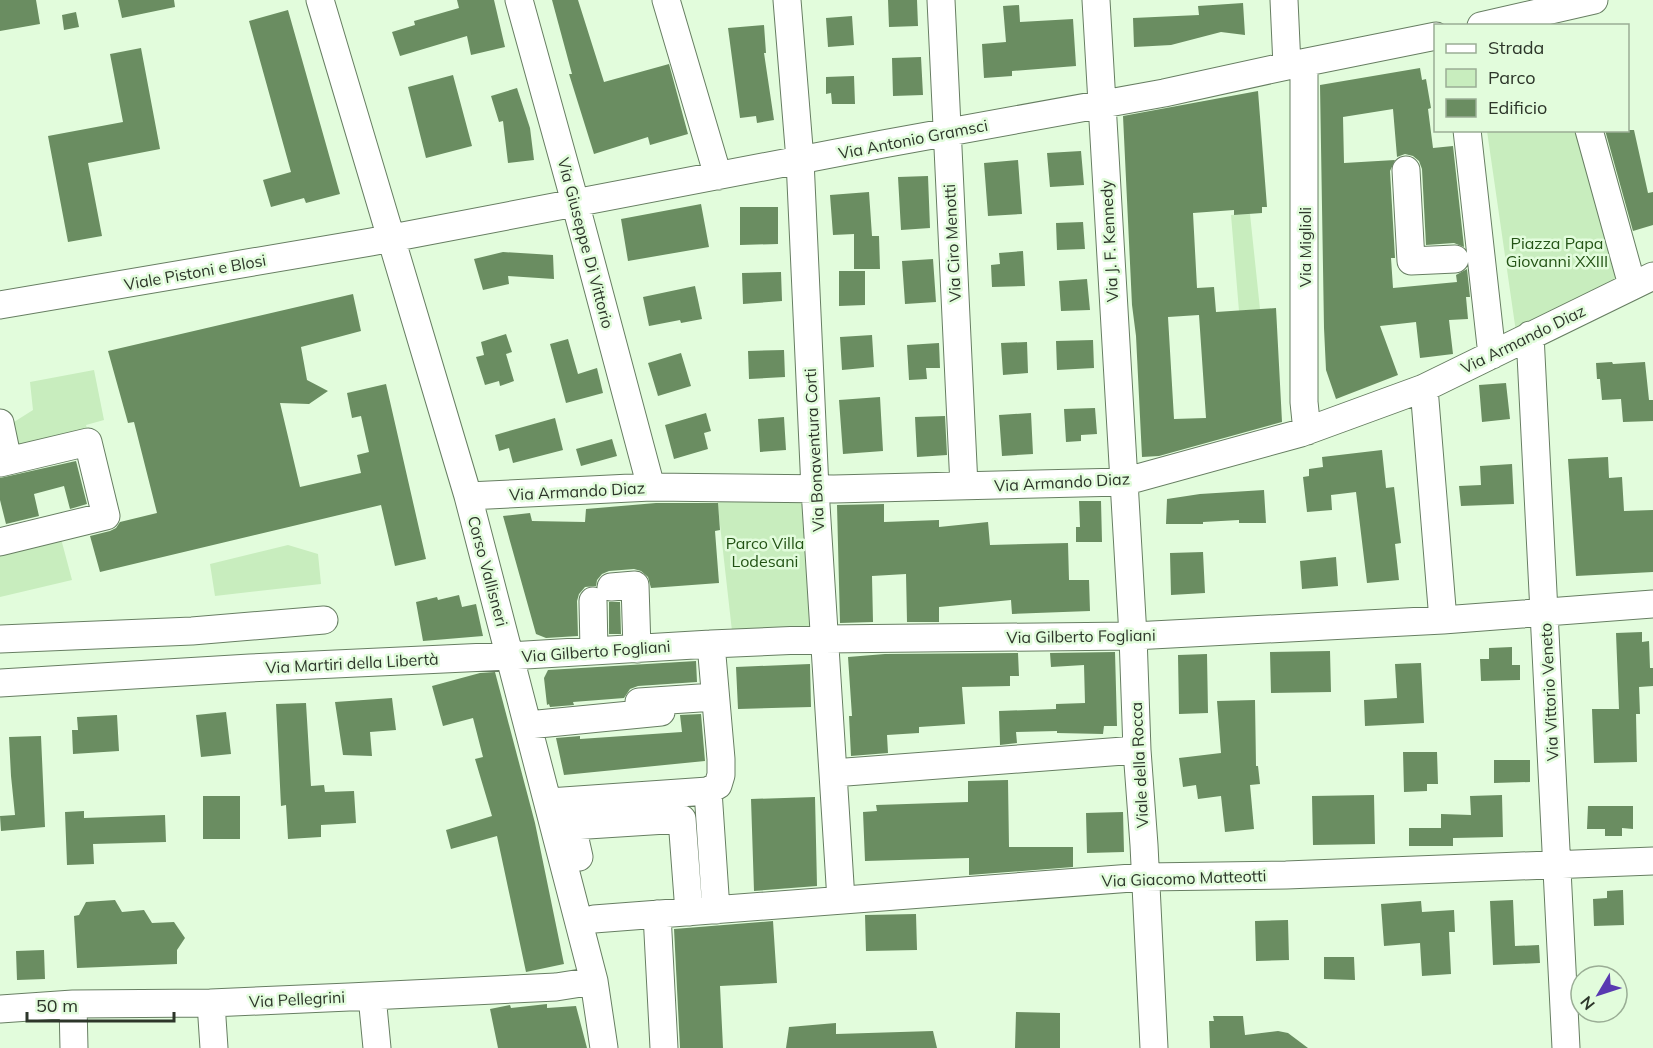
<svg xmlns="http://www.w3.org/2000/svg" width="1653" height="1048" viewBox="0 0 1653 1048" font-family="Mulish,sans-serif">
	<rect width="100%" height="100%" fill="#e2fcdc"/>
	<path fill="#c8edbe" d="M1487 131H1578L1619 283 1516 332Z
		M1250 214 1260 309 1239 311 1231 215Z
		M94 370 104 420 86 425 88 432 23 449 13 441 14 422 33 410 30 382Z
		M717 498 802 499 815 636 733 640Z
		M60 535 72 580 0 597V548Z
		M288 545 318 554 321 584 215 596 210 564Z"/>
	<path fill="#6a8d61" fill-rule="evenodd" d="M0 0H36L40 24 0 31Z
		M118 0H174L175 7 122 18Z
		M457 0H494L505 47 471 55 467 36 400 56 392 32 415 25 414 21 459 8Z
		M552 0H578L604 82 669 64 688 134 650 145 648 137 594 154 569 74H572Z
		M888 0H917L918 26 889 27Z
		M1243 3 1245 35 1221 32 1171 45 1134 47 1133 18 1199 15 1198 6Z
		M1019 5 1020 22 1073 19 1076 66 1012 71V76L984 78 982 44 1006 42 1003 6Z
		M288 10 340 194 306 203 304 198 271 207 263 180 291 172 249 21Z
		M76 12 79 27 64 30 62 15Z
		M852 16 854 45 828 47 826 18Z
		M764 25 766 53H764L774 120 757 123 756 116 740 118 728 28Z
		M141 48 160 149 88 163 102 236 68 242 48 136 123 122 110 54Z
		M921 57 923 95 893 96 892 58Z
		M1420 68 1422 80 1426 79 1431 108 1428 109 1433 148 1453 146 1464 247 1454 243 1426 245 1422 169 1419 161 1413 156 1405 154 1397 157 1393 109 1343 117 1344 163 1395 160 1390 171 1395 258H1391L1393 288 1457 282 1456 275 1467 269 1470 297H1466L1468 319 1449 320 1453 354 1420 358 1416 322 1380 326 1398 375 1336 399 1326 370 1324 328 1320 85Z
		M453 75 472 146 426 158 408 87Z
		M854 76 855 104H832L831 93 826 94V77Z
		M517 88 530 128 534 160 508 163 503 121 499 122 491 96Z
		M1258 91 1267 207H1262V213L1234 215V210L1193 213 1197 288 1214 287 1216 312 1276 308 1282 422 1159 456 1142 457 1136 336 1132 305 1123 116ZM1199 315 1206 418 1174 419 1168 317Z
		M1605 130H1634L1648 193 1653 192V225L1633 231Z
		M1081 151 1084 185 1050 187 1047 153Z
		M1018 160 1022 214 988 216 984 163Z
		M928 176 930 228 901 230 898 177Z
		M869 192 872 236H879L880 269H854V234L833 235 830 195Z
		M701 204 709 247 628 261 621 219Z
		M740 207H778V244L740 245Z
		M1083 222 1085 249 1057 250 1056 223Z
		M1023 251 1025 286 992 287 991 265 1000 264 999 253Z
		M503 252 553 255 554 279 508 276 509 284 483 290 474 259Z
		M933 259 936 302 905 304 902 261Z
		M839 271H865V305L839 306Z
		M781 272 782 301 743 304 742 273Z
		M1087 279 1090 310 1061 311 1059 281Z
		M695 286 702 319 681 323 680 320 649 326 643 297Z
		M353 294 361 331 301 347 307 380 328 391 309 404 280 403 300 487 361 473 357 455 369 452 361 416 352 418 347 393 386 384 426 559 395 566 381 505 100 572 90 536 110 531 116 528 120 522 157 513 134 422 128 423 108 351Z
		M506 334 512 352 506 354 514 381 500 386 499 381 485 385 476 357 484 355 481 342Z
		M872 335 874 367 842 370 840 337Z
		M568 339 578 374 597 368 603 393 566 403 550 344Z
		M1093 340 1094 368 1057 370 1056 341Z
		M1027 342 1028 373 1003 375 1001 343Z
		M939 343 940 368H926L927 379 909 380 907 345Z
		M784 350 785 377 749 379 748 351Z
		M681 353 691 386 658 396 648 363Z
		M1612 362 1613 364 1645 362 1649 400H1653V421L1623 422 1621 399 1602 400 1600 379H1597L1596 363Z
		M1506 383 1510 419 1482 422 1479 385Z
		M880 397 883 451 843 454 839 400Z
		M1095 408 1097 434 1081 435V441L1066 442 1064 409Z
		M706 413 711 431 704 433 708 449 674 459 665 425Z
		M1031 413 1033 454 1002 456 999 415Z
		M945 416 947 455 917 457 915 417Z
		M784 417 786 450 760 452 758 419Z
		M555 418 563 450 513 463 509 448 499 451 495 435Z
		M612 439 617 456 581 466 576 449Z
		M1382 450 1386 488 1394 487 1401 543 1395 544 1399 580 1367 583 1356 492 1331 495 1332 510 1307 512 1303 477 1309 476V469L1323 467 1322 457Z
		M1608 457 1609 478 1622 477 1624 511 1653 510V572L1576 576 1568 459Z
		M76 461 87 504 70 509 64 486 34 494 39 516 6 524 0 500V478Z
		M1512 464 1514 504 1461 506 1459 486 1481 485 1480 466Z
		M1264 490 1266 523H1239V520L1203 522V524H1166L1167 499 1200 494Z
		M1079 501H1101L1102 542H1076V527H1080Z
		M656 503H718L720 530 715 531 719 583 651 588 648 577 641 571 634 569 609 571 602 574 597 580 596 586 585 587 579 594 577 601 578 636 546 638 536 634 503 516 530 513 532 521 585 522 586 509Z
		M884 504V522L939 520V527L988 522 990 545 1068 543 1069 580H1089L1090 611 1012 614 1011 600 939 607V622H907L906 574 872 576 873 622 840 623 837 505Z
		M1203 552 1205 593 1171 595 1170 553Z
		M1336 557 1338 586 1302 589 1300 561Z
		M459 595 462 607 476 604 483 636 423 641 416 602 437 597 438 600Z
		M609 602H620L621 634H609Z
		M1642 632V642L1649 641 1650 668H1653V686L1639 687 1640 714H1636L1637 762 1594 763 1592 709H1619L1616 633Z
		M1512 647V665H1520V680L1481 681 1480 659H1489V648Z
		M1330 651 1331 692 1271 693 1270 652Z
		M1115 652 1117 726H1104L1103 734 1057 733V731L1016 732 1017 743 1000 745 999 711 1056 709V704L1085 703 1084 665 1051 667 1050 653Z
		M1018 653 1019 676H1010V686L962 687 965 724 919 727V733L887 735 888 753 851 756 849 716H852L848 657 885 654Z
		M1207 654 1208 713 1179 714 1178 655Z
		M696 661 697 682 638 686 630 689 624 698 573 702 574 705 550 707 549 704 547 705 544 678 548 670Z
		M1421 663 1424 723 1365 726 1364 700 1397 698 1395 664Z
		M810 664 811 707 738 709 736 667Z
		M495 672 535 823 564 964 526 972 497 836 451 849 446 830 492 816 475 759 483 757 473 718 443 726 432 686 480 673Z
		M392 698 396 730 370 732 372 756 343 755 335 702Z
		M1255 700 1256 766H1258L1260 784 1250 785 1254 829 1225 832 1221 796 1198 799 1196 785 1183 787 1179 758 1221 753 1217 701Z
		M306 703 311 786 324 785 325 792 354 791 356 823 321 825V837L288 839 286 805 281 806 276 704Z
		M226 712 231 754 201 757 196 715Z
		M701 714 705 761 564 775 556 738 580 736V739L682 732 680 715Z
		M117 715 119 751 73 754 72 730H78L77 717Z
		M41 736 45 827 1 831 0 816 15 815 11 776 9 737Z
		M1403 752H1437L1438 784H1427V791L1404 792Z
		M1494 760H1530V782L1494 783Z
		M1008 780 1009 847H1073V867L969 875V858L865 861 863 812 877 811 876 805 968 802V781Z
		M1374 795 1375 844 1313 845 1312 796Z
		M1502 795 1503 837 1453 838V846H1409V828H1441V814L1471 815 1470 796Z
		M203 796H240V839H203Z
		M815 797 817 886 754 891 751 799Z
		M1588 806H1633V829L1622 828V836H1605V829H1587Z
		M84 811V818L165 815 166 842 93 844 94 864 67 865 65 812Z
		M1123 812 1124 852 1087 853 1086 813Z
		M1623 890 1624 925 1594 926 1593 899 1607 898V891Z
		M115 900 122 912 144 910 152 923 174 922 185 938 177 950V964L77 968 74 916 79 915 86 902Z
		M1513 900 1515 946 1539 945 1540 963 1493 965 1490 901Z
		M1421 901 1422 912 1454 910 1455 932H1449L1451 974 1422 976 1420 943 1384 946 1381 904Z
		M916 914 917 950 866 951 865 915Z
		M1288 920 1289 960 1256 961 1255 921Z
		M773 921 777 983 720 986 723 1048H680L674 929Z
		M44 950 45 979 17 980 16 951Z
		M1324 957H1354L1355 980 1324 979Z
		M547 1004V1008L576 1006 587 1048H498L490 1009 510 1005 511 1008Z
		M1016 1012 1060 1013V1048H1015Z
		M1213 1016H1243L1245 1035 1278 1031 1288 1033 1308 1048H1210L1209 1021H1214Z
		M836 1023V1034L933 1031 937 1048H786L789 1027Z"/>
	<g fill="none" stroke-linecap="round" stroke-linejoin="round">
		<defs>
			<path id="minor" d="M320 0 468 496 594 981 604 1048
				M519 0 575 202 651 487
				M666 0 718 176
				M787 0 800 160 815 489 841 900
				M941 0 964 486
				M1096 0 1133 636 1137 750 1144 845 1154 1048
				M1284 0 1287 66
				M1481 26 1594 0
				M1304 63V402L1307 431
				M1467 130 1492 355
				M1589 130 1632 285
				M1406 170 1411 261 1455 259
				M0 305 371 242 883 144 1164 93 1287 66 1436 36
				M1530 335 1566 1048
				M1424 388 1443 620
				M0 423 8 461
				M0 463 88 442 106 516 0 542
				M468 496 651 487 834 489 1123 482 1301 433 1424 388 1653 276
				M611 587 635 585 637 649
				M593 601 594 651
				M0 639 192 631 324 620
				M0 683 250 668 509 656 711 644 824 639 1133 636 1443 620 1653 604
				M639 702 715 697
				M528 725 661 712
				M833 773 1137 750
				M708 791 716 910
				M549 802 708 791 718 785 721 775V759L711 644
				M579 857 572 826 682 819 689 912
				M657 914 664 1048
				M594 919 1145 877 1286 875 1653 861
				M372 996 377 1048
				M211 1003 214 1048
				M73 1004 74 1048
				M0 1009 73 1004 211 1003 349 997 556 987 594 981"/>
		</defs>
		<use href="#minor" stroke="#677e62" stroke-width="29"/>
		<use href="#minor" stroke="#fff" stroke-width="27"/>
	</g>
	<g text-anchor="middle" stroke-width="5" stroke-linejoin="round" paint-order="stroke">
		<g font-size="16" fill="#2d362a" stroke="#e2fcdc">
			<text transform="translate(913 139) rotate(-11)" y="6">Via Antonio Gramsci</text>
			<text transform="translate(1109 241) rotate(-93)" y="6">Via J. F. Kennedy</text>
			<text transform="translate(586 243) rotate(75)" y="6">Via Giuseppe Di Vittorio</text>
			<text transform="translate(952 243) rotate(-93)" y="6">Via Ciro Menotti</text>
			<text transform="translate(1305 247) rotate(-90)" y="6">Via Miglioli</text>
			<text transform="translate(195 272) rotate(-10)" y="6">Viale Pistoni e Blosi</text>
			<text transform="translate(1523 339) rotate(-26)" y="6">Via Armando Diaz</text>
			<text transform="translate(814 450) rotate(-93)" y="6">Via Bonaventura Corti</text>
			<text transform="translate(1062 482) rotate(-3)" y="6">Via Armando Diaz</text>
			<text transform="translate(577 491) rotate(-3)" y="6">Via Armando Diaz</text>
			<text transform="translate(488 571) rotate(75)" y="6">Corso Vallisneri</text>
			<text transform="translate(1081 636) rotate(-1)" y="6">Via Gilberto Fogliani</text>
			<text transform="translate(596 651) rotate(-4)" y="6">Via Gilberto Fogliani</text>
			<text transform="translate(352 663) rotate(-3)" y="6">Via Martiri della Libertà</text>
			<text transform="translate(1549 692) rotate(-93)" y="6">Via Vittorio Veneto</text>
			<text transform="translate(1139 765) rotate(-93)" y="6">Viale della Rocca</text>
			<text transform="translate(1184 878) rotate(-2)" y="6">Via Giacomo Matteotti</text>
			<text transform="translate(297 999) rotate(-3)" y="6">Via Pellegrini</text>
		</g>
		<g font-size="16" fill="#225214" stroke="#e2fcdc">
			<text x="1557" y="249">Piazza Papa<tspan x="1557" dy="18">Giovanni XXIII</tspan></text>
			<text x="765" y="549">Parco Villa<tspan x="765" dy="18">Lodesani</tspan></text>
		</g>
	</g>
	<rect x="1434" y="24" width="195" height="108" fill="#e2fcdc" stroke="#9aad95" stroke-width="1.5"/>
	<rect x="1446" y="44" width="30" height="9" fill="#ffffff" stroke="#9aad95" stroke-width="1.5"/>
	<text x="1488" y="54" font-size="18" fill="#2d362a">Strada</text>
	<rect x="1446" y="69" width="30" height="18" fill="#c8edbe" stroke="#9aad95" stroke-width="1.5"/>
	<text x="1488" y="84" font-size="18" fill="#2d362a">Parco</text>
	<rect x="1446" y="99" width="30" height="18" fill="#6a8d61" stroke="#9aad95" stroke-width="1.5"/>
	<text x="1488" y="114" font-size="18" fill="#2d362a">Edificio</text>
	<g transform="translate(1599 994) rotate(231)"><circle r="28" fill="#e2fcdc" stroke="#9aad95" stroke-width="1.5"/>
	<path d="M0-4.5L10 22L0 15L-10 22Z" fill="#5939b1"/>
	<text y="-9" font-size="16" font-weight="bold" text-anchor="middle" fill="#2d362a">N</text>
	</g>
	<path d="M27 1012v9h147v-9" fill="none" stroke="#2d362a" stroke-width="3"/>
	<text x="36" y="1012" font-size="18" fill="#2d362a" stroke="#e2fcdc" stroke-width="4.5" paint-order="stroke">50 m</text>
</svg>
